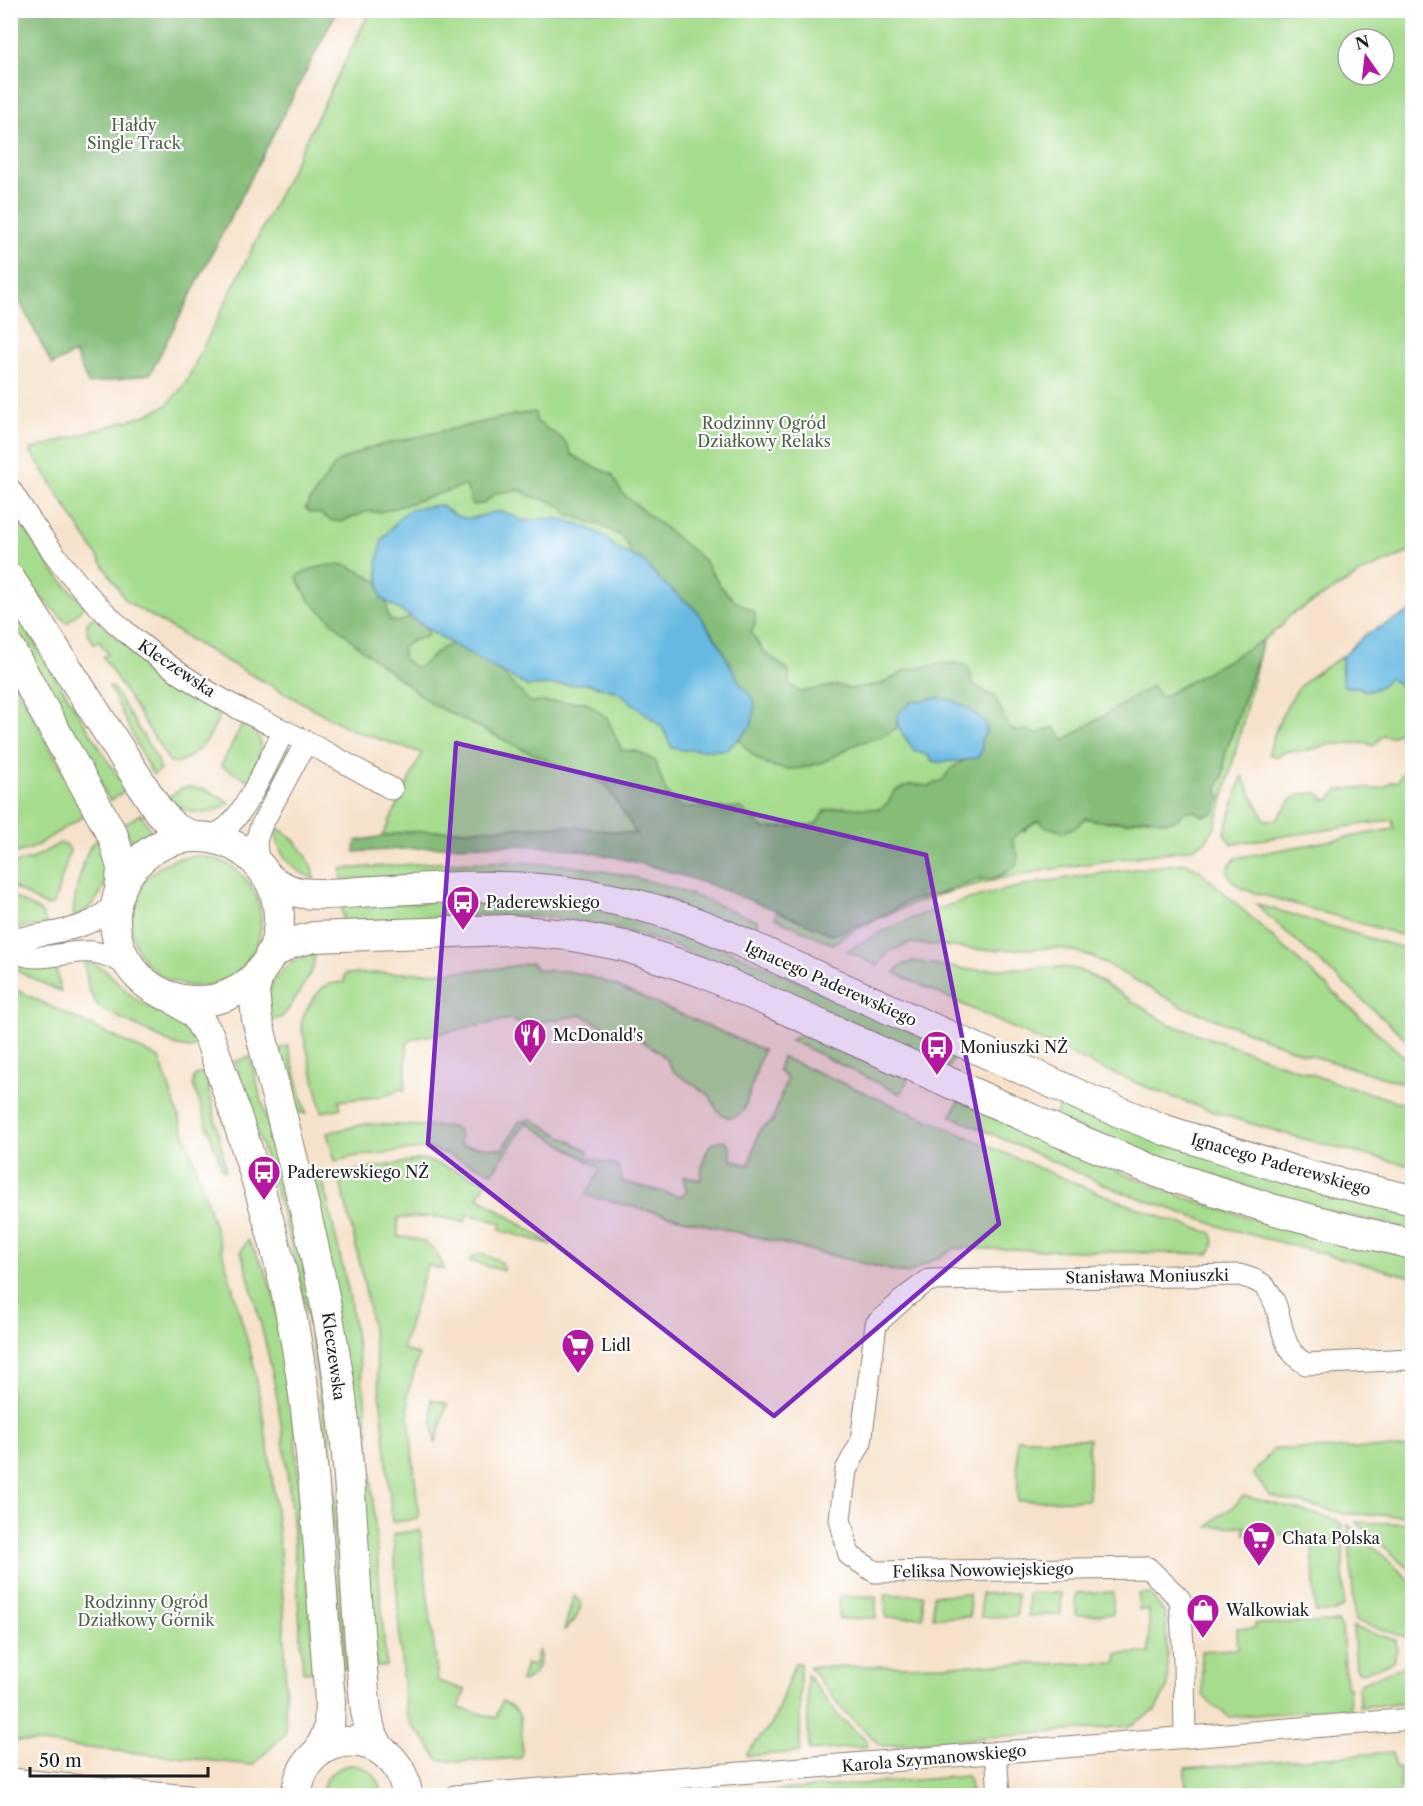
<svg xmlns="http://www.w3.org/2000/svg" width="1423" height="1806" viewBox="0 0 1423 1806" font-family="'Libre Caslon Text',serif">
	<rect width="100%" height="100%" fill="#fff"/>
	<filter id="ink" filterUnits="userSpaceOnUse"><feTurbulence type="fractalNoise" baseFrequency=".0167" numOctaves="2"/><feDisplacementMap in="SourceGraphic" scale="12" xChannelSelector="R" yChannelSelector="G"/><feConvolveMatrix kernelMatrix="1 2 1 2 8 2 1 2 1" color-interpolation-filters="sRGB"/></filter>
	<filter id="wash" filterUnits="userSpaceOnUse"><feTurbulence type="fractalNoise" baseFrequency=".008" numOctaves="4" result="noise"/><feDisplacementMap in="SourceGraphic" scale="24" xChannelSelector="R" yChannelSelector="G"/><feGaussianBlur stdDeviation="1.35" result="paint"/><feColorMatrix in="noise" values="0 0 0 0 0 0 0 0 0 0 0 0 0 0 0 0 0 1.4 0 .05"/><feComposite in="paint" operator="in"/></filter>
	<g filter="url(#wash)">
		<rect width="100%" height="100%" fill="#f6e2cb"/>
		<path fill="#a6dc8d" stroke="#617c54" stroke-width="1.5" fill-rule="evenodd" d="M370 11H1412V551L1365 571 1289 616 1281 627 1263 640 1228 782 1215 827 1206 841 1191 849C1070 867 938 876 832 944L775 918 778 912 799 920 877 918 908 901 945 892 979 879H992L1007 873 1018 856 1012 839 1017 833 1025 831 1032 823 1040 820 1076 827 1085 818C1098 821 1115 823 1128 822 1145 820 1147 815 1166 822L1184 811H1194L1217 788 1223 776 1225 755 1263 641 1161 698 1152 686 871 862 448 831 406 832 382 837 422 753 352 730 221 658 126 601 30 450 146 415 167 405 185 384ZM1348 39H1384V75H1348Z
			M11 509 54 572 85 606 67 623 31 587 11 555Z
			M10 604 126 790 110 801 46 683 11 622Z
			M92 618H96L112 634 169 680 221 712C212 733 207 746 187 758 180 762 176 765 169 761L103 657 108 654 99 641 94 644 87 633V623Z
			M1342 657C1342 664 1340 675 1343 682 1346 695 1380 681 1389 678L1412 694V725L1391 737 1383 735 1373 746 1367 743 1332 744 1305 751H1288L1276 757 1269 754C1273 732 1289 695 1307 680 1317 671 1331 664 1342 657Z
			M10 675 87 814 31 849 11 854V841L15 840 10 805Z
			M109 686 113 688 158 760 160 770 153 775 144 759Z
			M243 723C272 738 259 759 248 780L221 766Z
			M287 747 291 751 269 792 262 788Z
			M1402 773 1412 774V912L1407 911 1405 917H1412V938L1242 889 1232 881 1227 872 1230 864 1236 858 1394 829 1392 820 1232 844 1226 837 1225 832 1242 776 1265 820 1277 819 1292 799 1301 794 1319 793 1323 799 1329 800 1338 790C1345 790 1352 788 1358 788 1371 788 1380 793 1390 782L1398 781Z
			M189 787 205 789 230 803C210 817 185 816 167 798L181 789Z
			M141 814 151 831 132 841 123 825Z
			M276 827C294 837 313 858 314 879 290 869 276 854 276 827Z
			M99 838C102 845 105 853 107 860 112 884 94 908 74 918 71 906 84 854 92 844 94 842 97 840 99 838Z
			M60 843 66 844 70 850 54 904 48 906 44 905 11 886V864L32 859Z
			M131 921a65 65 0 1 1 130 0a65 65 0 1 1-130 0Z
			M499 862C553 862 607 869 659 884 693 894 725 908 758 921L756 928 768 933 766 939 570 877 499 872 342 879 341 869 431 863Z
			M1186 863 1198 869 1412 1064V1086L1302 1053 1179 1005 1121 972 1093 957 1076 952 1059 948 985 950 910 943 888 952 878 966 847 951C950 888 1068 877 1186 863Z
			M10 895 41 912 47 924 11 929Z
			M492 899 538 901 623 915 705 940 957 1051 949 1067C894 1042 839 1017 784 992 719 963 654 934 583 922 504 909 422 919 343 922L342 906Z
			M1257 904 1412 951V1044L1264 912Z
			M315 953 313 969 290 1007 282 1017 271 1021C270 1015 268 1008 268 1002 268 977 292 958 315 953Z
			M914 961 970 970 1057 967 1076 969 1092 976 1169 1024 1342 1085 1412 1106V1166C1320 1145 1227 1120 1139 1084 1056 1050 976 1010 895 973L900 966Z
			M84 962C109 965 117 985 136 999 160 1016 182 1017 197 1046L190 1048 177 1046 99 1008 89 991Z
			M532 963 538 970 567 971 586 975 614 985 763 1050 744 1110 732 1118 724 1116 717 1110 710 1096 673 1071 667 1060 658 1051 634 1036 610 1030 582 1015 522 1025 510 1019 412 1039 407 1044 405 1091 399 1089C390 1099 354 1098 339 1101L341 1108 322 1112 301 1024C304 1012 317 989 329 984 334 983 340 983 344 982L345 974C407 972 471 975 532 963Z
			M11 965 31 968 55 965 61 992 11 968Z
			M10 987 159 1058C186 1137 213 1216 235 1297 241 1320 249 1343 254 1367 278 1487 288 1612 285 1734L253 1765 11 1740Z
			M805 1034 908 1078 901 1094 790 1040Z
			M288 1046 306 1114 298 1112 294 1107 278 1049Z
			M250 1057C274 1148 301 1239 316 1332 334 1443 339 1557 347 1669H342C334 1553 330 1435 308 1320 291 1232 263 1148 234 1062Z
			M782 1057 1079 1185 1166 1219 1212 1233C1215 1242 1214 1246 1209 1254L956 1248 907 1274 585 1195 601 1169 526 1122 493 1172 430 1148 357 1156 335 1161 327 1133 365 1124 454 1127 460 1134V1145L502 1149 520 1121 531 1119 588 1151 587 1158 617 1165 623 1182 679 1196 687 1192 683 1178 685 1176 700 1180C703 1165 704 1137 726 1141L731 1148V1160L749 1165 760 1129 772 1122 787 1079 778 1070Z
			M205 1071 226 1170 223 1171 193 1084 194 1076Z
			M1062 1099 1412 1212V1230L1312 1207 1144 1154 1054 1118Z
			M959 1100C1043 1137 1126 1179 1214 1207 1279 1228 1346 1241 1412 1256V1277L1225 1228 1117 1190 951 1116Z
			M423 1159 487 1181 478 1197 553 1245 499 1230 502 1223 467 1214 465 1222 439 1217 398 1218V1237C420 1236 439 1247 444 1270L427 1265 402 1349 419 1355 407 1396 419 1519 392 1522C386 1455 381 1388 371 1322 363 1272 351 1223 338 1174Z
			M322 1178 349 1294 365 1398 386 1666H376L312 1183 314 1180Z
			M248 1240 265 1270 274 1297 292 1401 315 1671 303 1672C297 1582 292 1492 278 1403 269 1351 255 1301 241 1251Z
			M480 1254C491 1258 503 1258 504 1271L470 1261 472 1257Z
			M431 1399 447 1404 435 1445Z
			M1017 1439H1089V1500L1018 1501Z
			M1412 1448V1516L1345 1514 1270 1496 1253 1474 1274 1449Z
			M1244 1496 1337 1520 1342 1525 1344 1606 1335 1612H1315L1312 1535H1265V1533L1244 1534V1526L1208 1527C1215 1517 1223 1514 1233 1507 1237 1504 1239 1499 1244 1496Z
			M1356 1522 1412 1524V1571Z
			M1348 1524 1412 1582V1639L1355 1621Z
			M420 1530 438 1681 465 1690 459 1708 496 1718 502 1701C507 1704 515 1707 518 1713 522 1722 523 1748 521 1758L457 1762 438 1759 424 1738 411 1725 406 1712 404 1700 393 1534Z
			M1113 1592V1614L1076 1615V1593Z
			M1017 1593V1616L981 1617V1594Z
			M1028 1593H1061V1615L1028 1616Z
			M969 1594 970 1617H933V1595Z
			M1139 1594H1150L1164 1612 1166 1620 1168 1686 1155 1711 1129 1726 882 1746 844 1711 809 1667 1116 1663 1117 1654 1149 1653V1610H1139Z
			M885 1595H923V1617L886 1618Z
			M574 1596 581 1602C581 1612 573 1625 564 1630Z
			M839 1596H876V1618L839 1619Z
			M1337 1622 1342 1628 1346 1685 1349 1687 1350 1708 1230 1717 1212 1705 1203 1695 1201 1651 1238 1649 1237 1628H1255V1624Z
			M1353 1627 1396 1640 1397 1649 1393 1662 1363 1673 1359 1672 1356 1668Z
			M539 1649C544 1661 535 1677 523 1682L521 1681 526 1664 534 1666Z
			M795 1663H800V1752L747 1756 746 1754 773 1722Z
			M1412 1663V1703L1359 1707V1686L1362 1682Z
			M807 1675 839 1717 867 1741 868 1746 809 1751Z
			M1393 1752 1394 1768 1400 1769V1795L1303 1796 1299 1793 1186 1795 1185 1768Z
			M350 1765C369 1766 379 1777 383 1795H322C323 1778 333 1768 350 1765Z
			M1406 1769H1412V1795H1407Z
			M967 1776 970 1781 971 1795H715Z"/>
		<path fill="#84bc78" stroke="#506c4a" stroke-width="1.5" d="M11 10 337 11 150 374 88 384 75 353 52 365 11 284Z
			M535 412 536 421 560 437 567 444 572 455 590 465 612 474 622 493 704 560 721 587 735 601 755 612V624L751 632 763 651 788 670 790 685 800 692 837 685 850 689 881 684 908 670 941 664 956 663 966 665 970 671 972 684 995 697 1008 726 1015 731 1029 730 1037 734 1054 727 1064 740 1152 686 1161 698 1263 640 1225 755 1223 776 1217 788 1221 798 1214 813 1203 816 1194 811H1184L1177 820 1166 822 1145 817 1129 822 1097 821 1085 818 1076 827 1063 832 1044 826 1040 820C1034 823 1016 834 1012 839L1018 856 1016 865 1007 872 992 879H979L945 892 908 901 877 918 833 935C748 898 662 862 569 849 499 840 426 848 355 852L356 841 406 832 565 826 637 834 606 785 522 749 432 704 360 648 324 614 310 601 298 581 297 576C306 568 337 562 348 566 359 570 369 577 378 582L381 598 386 601 389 620 399 622 410 617 426 628 429 633 426 637 412 641 402 648 404 659 416 668C431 662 437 647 452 644L500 671 530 702H586L607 718 622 750 637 751 655 761 666 792 681 807 741 808 764 829 810 825 817 823 824 811 842 807 879 809 888 803 894 791 911 784 929 786 943 780C951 765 961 761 977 757L982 751 981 739 985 735 987 725 896 723 898 727C881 740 872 738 854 745 847 748 841 753 834 757 796 775 765 776 739 739L751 726 754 700 741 685 718 642 696 610 659 579 644 561 631 556C630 551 628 545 626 542 617 529 582 519 567 515L562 507 552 502 531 496 520 490 496 493 483 504 472 505 466 485 395 508 380 512H366L341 522 330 520 321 514 310 512 305 508 336 463 368 448 514 415Z"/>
		<path fill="#67b9e2" stroke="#426a7f" stroke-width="1.5" d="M441 505C446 509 452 514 457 516 482 526 493 498 522 521L556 518 582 525 602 535 618 549 644 561 659 579 696 610 718 642 741 685 754 699 755 708 751 726 727 750H682L672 748 662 727 618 692 588 684 527 686 452 644 381 598 377 565 382 540 401 516 413 508Z
			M1412 611V694L1389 678C1384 686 1373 692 1363 690 1361 689 1360 687 1359 687 1353 686 1350 688 1344 686L1342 681V657L1366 634Z
			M937 698C959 699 972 710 987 725L985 735 981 740 982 751 977 758 960 761 938 762 932 761 927 755 914 751 898 727 897 714 912 702Z"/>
	</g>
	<g filter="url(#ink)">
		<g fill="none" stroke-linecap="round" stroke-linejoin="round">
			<defs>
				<path id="street" d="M10 489C44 543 82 596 132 637 163 663 198 687 234 706 254 717 275 726 295 736 328 753 360 771 392 789
					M207 838C214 835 221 832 227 827 247 810 271 755 284 731
					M258 865 256 841 261 826 306 742
					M10 940C47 932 94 933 117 900
					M10 950C42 966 63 949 93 952 108 954 119 961 132 968
					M1185 1737 1184 1661 1180 1599 1148 1568 875 1572 849 1555 840 1519 846 1470 861 1442 876 1324 907 1296 929 1280 1240 1275C1248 1278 1259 1280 1265 1287 1287 1311 1274 1346 1306 1364L1412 1359
					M996 1752 999 1796
					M10 1779 188 1796
					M455 1796 1412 1719"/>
				<path id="secondary" d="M10 579 158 810 174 828 194 837
					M10 649 113 836 122 868 120 892
					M115 919a82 82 0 1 1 164 0a82 82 0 1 1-164 0Z
					M266 876C277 885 288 891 302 893 326 896 351 892 375 891 430 888 484 884 539 889 605 894 667 909 728 936L1090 1100 1165 1130 1306 1175 1412 1200
					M270 955 291 943 314 937 508 930 568 935 624 946 702 972 1060 1132 1157 1172 1275 1210 1336 1226 1412 1244
					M260 970 254 991 257 1019C287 1139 321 1259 339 1382 354 1491 354 1602 366 1711L370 1730 379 1748
					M172 997 196 1015 209 1036C245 1140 281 1245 298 1354 317 1469 320 1586 330 1701L329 1729 319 1752
					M297 1796C300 1724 400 1723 407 1796"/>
			</defs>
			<use href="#street" stroke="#897f74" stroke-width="23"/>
			<use href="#secondary" stroke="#897f74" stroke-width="32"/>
			<use href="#street" stroke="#fff" stroke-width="21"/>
			<use href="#secondary" stroke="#fff" stroke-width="30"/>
		</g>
	</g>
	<path fill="#7b2cbf" fill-opacity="0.2" stroke="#7b2cbf" stroke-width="4.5" stroke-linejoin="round" d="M456 743 926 855 999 1224 774 1416 428 1144Z"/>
	<defs>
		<symbol id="bus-pin" viewBox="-11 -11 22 30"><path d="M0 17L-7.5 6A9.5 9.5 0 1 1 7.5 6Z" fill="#b5179e" stroke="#fff"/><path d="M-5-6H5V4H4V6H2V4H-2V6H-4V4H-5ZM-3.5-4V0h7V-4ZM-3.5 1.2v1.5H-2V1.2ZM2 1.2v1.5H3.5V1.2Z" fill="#fff"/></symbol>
		<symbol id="restaurant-pin" viewBox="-11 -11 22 30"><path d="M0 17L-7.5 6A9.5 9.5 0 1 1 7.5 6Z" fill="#b5179e" stroke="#fff"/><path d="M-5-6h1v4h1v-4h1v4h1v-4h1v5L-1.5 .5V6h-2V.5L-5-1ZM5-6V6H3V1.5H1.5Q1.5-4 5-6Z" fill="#fff"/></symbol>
		<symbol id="supermarket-pin" viewBox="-11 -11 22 30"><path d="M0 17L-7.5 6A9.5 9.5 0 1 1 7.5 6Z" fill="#b5179e" stroke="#fff"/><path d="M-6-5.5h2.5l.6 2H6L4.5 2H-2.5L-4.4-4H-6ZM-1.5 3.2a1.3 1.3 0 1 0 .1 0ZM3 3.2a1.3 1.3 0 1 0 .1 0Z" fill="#fff"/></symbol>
		<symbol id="shop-pin" viewBox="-11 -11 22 30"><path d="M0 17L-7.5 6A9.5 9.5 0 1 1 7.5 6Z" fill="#b5179e" stroke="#fff"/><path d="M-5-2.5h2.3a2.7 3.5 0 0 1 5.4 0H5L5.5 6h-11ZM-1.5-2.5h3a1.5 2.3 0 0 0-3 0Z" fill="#fff"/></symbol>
	</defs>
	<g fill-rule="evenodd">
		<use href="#bus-pin" x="444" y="883" width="38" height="52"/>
		<use href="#restaurant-pin" x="511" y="1016" width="38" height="52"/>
		<use href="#bus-pin" x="918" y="1028" width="38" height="52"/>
		<use href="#bus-pin" x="245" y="1153" width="38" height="52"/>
		<use href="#supermarket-pin" x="559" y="1326" width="38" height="52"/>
		<use href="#supermarket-pin" x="1240" y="1519" width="38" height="52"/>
		<use href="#shop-pin" x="1184" y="1591" width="38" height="52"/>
	</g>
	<g text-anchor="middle" stroke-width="4.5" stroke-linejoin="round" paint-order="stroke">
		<g font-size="16" fill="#4c5f44" stroke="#fff">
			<text x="134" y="131">Hałdy<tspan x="134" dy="18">Single Track</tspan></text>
			<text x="764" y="429">Rodzinny Ogród<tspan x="764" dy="18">Działkowy Relaks</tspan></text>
			<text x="146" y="1608">Rodzinny Ogród<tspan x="146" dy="18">Działkowy Górnik</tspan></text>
		</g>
		<g font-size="16" fill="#1c1c1c" stroke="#fff">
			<text transform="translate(177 668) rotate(34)" y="6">Kleczewska</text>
			<text transform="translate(831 983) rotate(24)" y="6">Ignacego Paderewskiego</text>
			<text transform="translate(1281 1164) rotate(16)" y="6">Ignacego Paderewskiego</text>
			<text transform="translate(1147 1276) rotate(-1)" y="6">Stanisława Moniuszki</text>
			<text transform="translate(334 1356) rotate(82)" y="6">Kleczewska</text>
			<text transform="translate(983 1570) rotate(-1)" y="6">Feliksa Nowowiejskiego</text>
			<text transform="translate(934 1758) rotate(-5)" y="6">Karola Szymanowskiego</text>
		</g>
		<g font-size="16" fill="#1c1c1c" stroke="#fff" text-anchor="start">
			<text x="486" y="908">Paderewskiego</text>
			<text x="553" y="1041">McDonald's</text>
			<text x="960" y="1053">Moniuszki NŻ</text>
			<text x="287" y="1178">Paderewskiego NŻ</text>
			<text x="601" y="1351">Lidl</text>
			<text x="1282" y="1544">Chata Polska</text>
			<text x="1226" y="1616">Walkowiak</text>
		</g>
	</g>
	<rect width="1423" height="1806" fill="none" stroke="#fff" stroke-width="36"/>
	<g transform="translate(1366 57) rotate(346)"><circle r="28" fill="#ffffff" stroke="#a4a4a4" stroke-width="1.5"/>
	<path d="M0-4.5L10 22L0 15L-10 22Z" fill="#b5179e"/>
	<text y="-9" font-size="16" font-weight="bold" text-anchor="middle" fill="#1c1c1c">N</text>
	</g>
	<path d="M30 1767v9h178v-9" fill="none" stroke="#1c1c1c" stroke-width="3"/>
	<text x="39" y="1767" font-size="18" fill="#1c1c1c" stroke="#ffffff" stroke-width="4.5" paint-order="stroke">50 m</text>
</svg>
